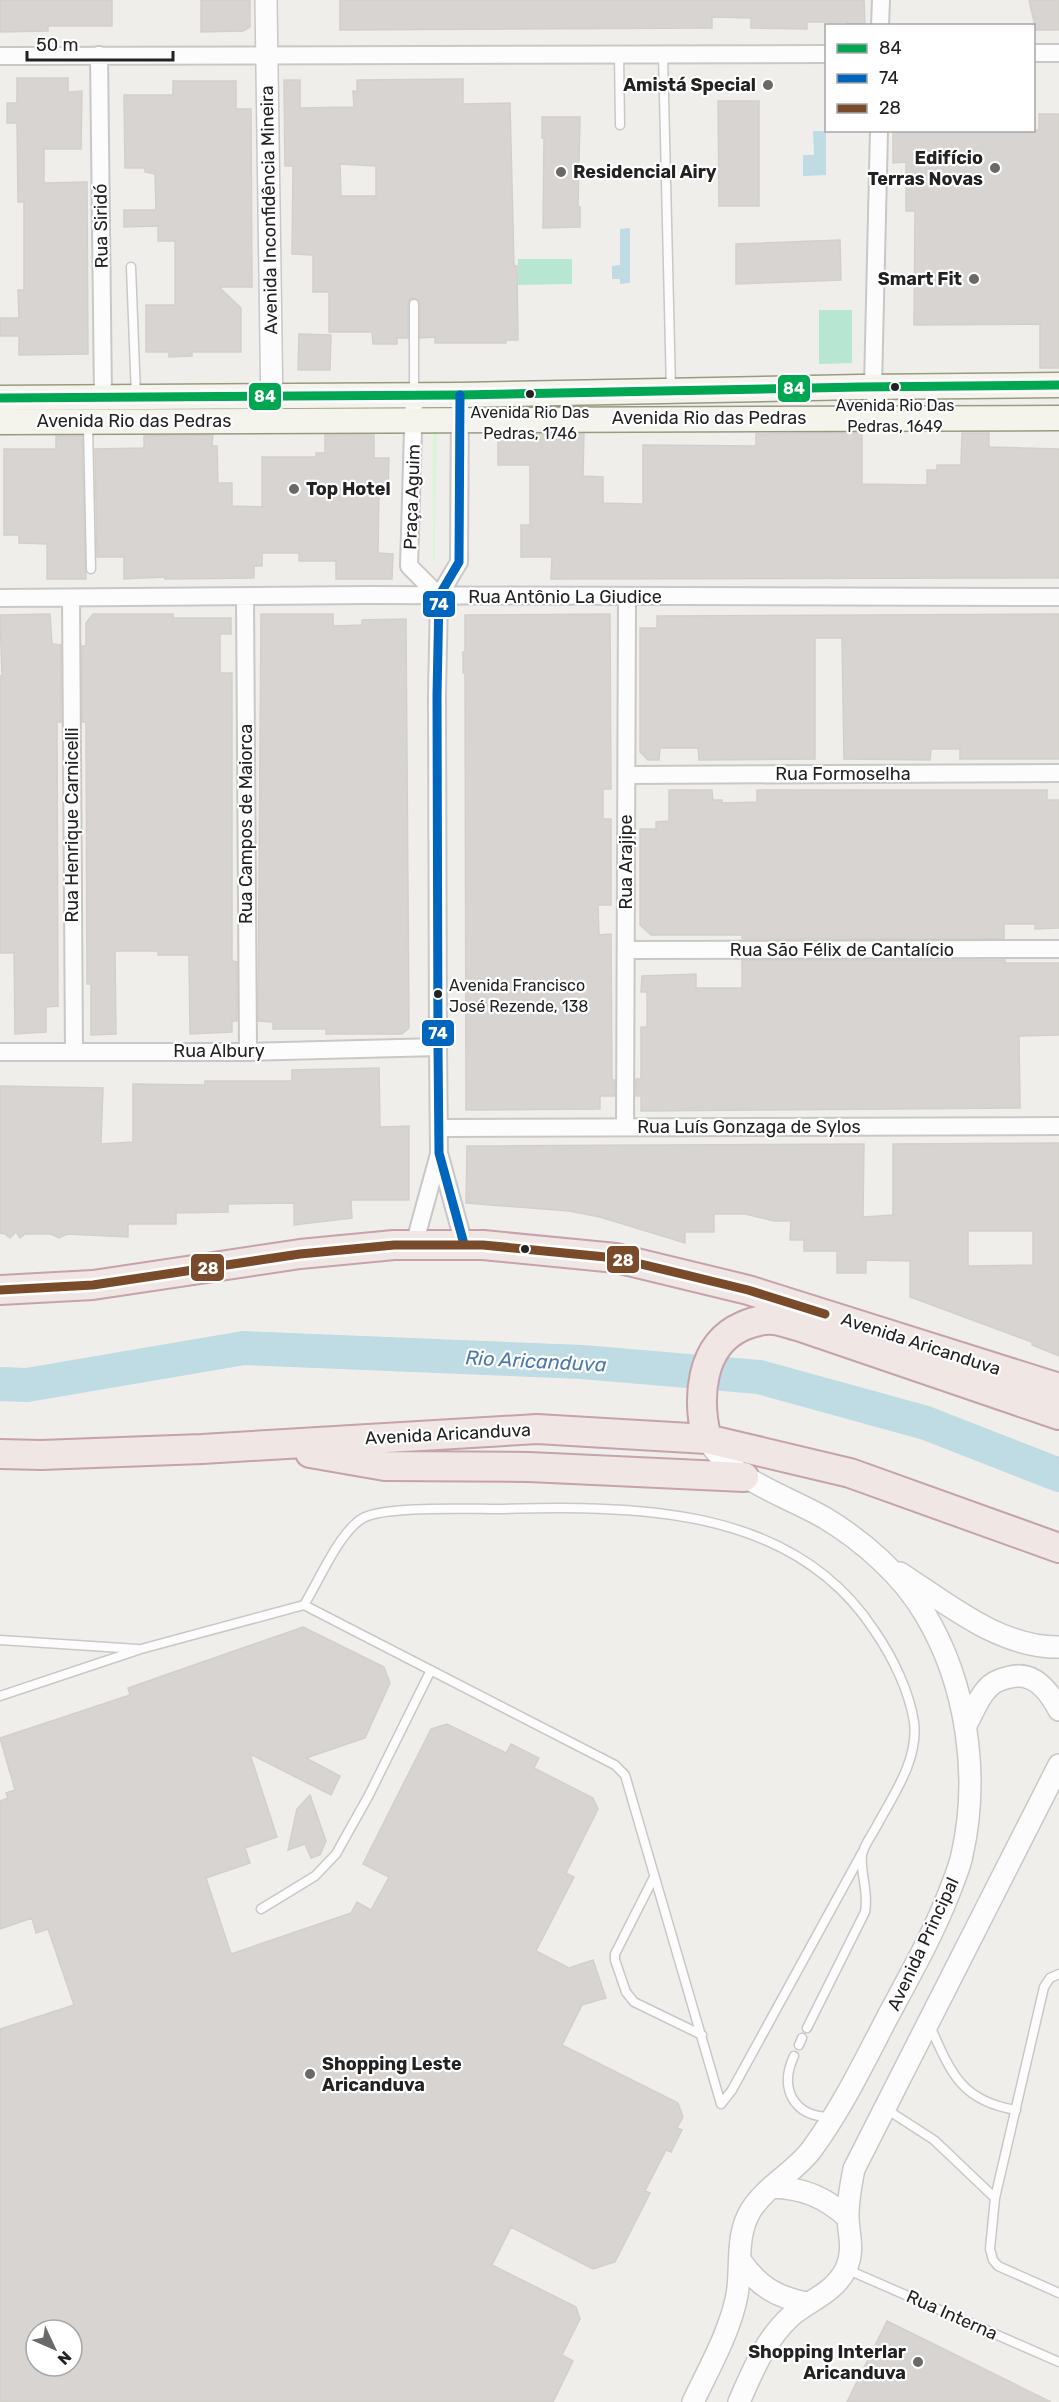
<svg xmlns="http://www.w3.org/2000/svg" width="1059" height="2402" viewBox="0 0 1059 2402" font-family="Rubik,sans-serif">
	<rect width="100%" height="100%" fill="#f0eeeb"/>
	<path fill="#daf5da" d="M433 431H437L435 561 433 560Z"/>
	<path fill="#b7e6d2" d="M518 259H572V284L518 285Z
		M819 310H852V363L819 364Z"/>
	<path fill="#bfdbe3" d="M813 131H826V175L803 176V155H814Z
		M630 228V283L620 284V279H612V266L620 265V229Z"/>
	<g fill="none" stroke-linecap="round" stroke-linejoin="round">
		<path stroke="#bfdbe3" stroke-width="34" d="M0 1384 27 1385 244 1348 582 1362 759 1377 926 1423 1059 1475"/>
	</g>
	<path fill="#d7d4d2" stroke="#d3d0cc" stroke-width="1.5" fill-rule="evenodd" d="M0 0H112V26H48V31L0 32Z
		M201 0H250V27L243 31 201 32Z
		M340 0H864L865 26H847V22H807V29L751 28V18L712 17V28L340 30Z
		M1029 0H1059V30H1036Z
		M17 78H68V92L82 91 81 149H44V183L87 182 88 354 19 355V336H0V318H19L18 290H24V202H18L17 123H7V103H17Z
		M463 79V104L510 103 514 266H517L518 340H506V343H435V337L420 338V303L415 298 410 299 408 303V338H397V344H373L372 332H329V292H313V255L292 254 293 166H285L284 80H300V108L354 107 353 91 357 92V80ZM340 164 376 166V196H341Z
		M173 81H236V109H251L252 287H219L241 308V352H192V356L169 357V352H146V305H175V241H158V226L124 227V210H156L155 174 145 172V168H125L124 95H173Z
		M718 101H759V206H719Z
		M1039 114H1059V368H1040V324L914 325 915 211H906V162L893 163V130H1039Z
		M542 117H580L578 206 580 207V227L543 228 544 138H542Z
		M840 240 841 280 736 284V244Z
		M299 334 331 335 330 370H298Z
		M819 433H862V484L927 485V470H937V465H961L962 433H989V447L1059 449V578L551 579 552 557H521V525H530V465H498V434H584L583 476 603 477V503L639 504H643V445L756 446V434Z
		M213 435 212 446H217L218 483H232V506L262 507V457H316V453H325V435H374V458H389L388 489H379L378 553 393 554 392 579H336V561H299V553H262V566H254V578L165 579V577L124 579V557H97L95 449 144 448V436Z
		M56 436H82L86 579H47V544L19 543V535H4V449H56Z
		M50 614 52 644 61 645V722H57L58 1006 46 1007V1032L15 1034 14 953H0V676H2L0 615Z
		M93 614H173V618H231V634H220V673H232V961L237 962V1021H232V1032L190 1034 189 955H158V951H115L116 1034 91 1035V984H87L86 725V722H82V646H86V623Z
		M261 614H333V626L362 625V620L406 619 409 1028 402 1034H326V1029H273V1022L258 1021Z
		M610 614 611 789H603V819H611V905H598L599 935 611 934 612 1080H615V1096H600V1109L466 1110 465 673H463V652H465V615Z
		M1059 614V759H960V749H931L930 760 844 759 842 638H815V759L699 760 698 748H660L659 760H648L640 752V628H657V616Z
		M669 790H712L713 800H722V803L757 802V790H1047V800H1059V928L1035 929V924H1004V939H742V935H651L640 925V829H656V822L669 821Z
		M742 960H1005V963H1059V1035L1019 1036 1020 1108 641 1111V1096H636V1079H641V1027H647V992H641L642 976 696 974V988H742Z
		M379 1068 380 1127 409 1126V1200H351L352 1218 294 1225V1203L228 1204V1212L176 1213V1224H128V1237L67 1234 59 1238 51 1234H25L20 1238 16 1232 10 1238 5 1234 0 1233V1086L103 1088 101 1144 133 1142V1084L205 1085V1081H292V1070Z
		M1059 1143V1356L1032 1345V1342L910 1297V1261L866 1260V1273H837V1251H804V1240H790L791 1221H774L745 1214H714V1232H685V1243L600 1217 569 1211 466 1203 467 1146 864 1144 863 1217 893 1215V1144ZM968 1231H1033V1265L968 1266Z
		M303 1627 384 1667 390 1683 365 1738 306 1758 340 1776 331 1795 250 1754 277 1837 245 1848 250 1863 206 1878 231 1954 351 1913 357 1902 371 1910 389 1877 363 1864 431 1729 447 1724 506 1753 511 1744 539 1758 534 1768 593 1798 598 1809 566 1873 574 1877 536 1951 569 1968 593 1960 606 1998 582 2005 562 2045 678 2103 683 2117 677 2128 682 2130 671 2152 666 2150 645 2191 650 2193 615 2262 593 2269 511 2227 492 2265 576 2307 580 2319 562 2355 573 2361 553 2402H0V2029L74 2005 48 1929 36 1933 32 1918 0 1929V1801L8 1798 6 1793 15 1790 0 1738 130 1695 128 1688ZM36 2330H72V2366H36Z
		M310 1795 326 1841 320 1855 311 1858 305 1844 288 1850 297 1809Z
		M887 2321 1051 2402H847Z"/>
	<g fill="none" stroke-linecap="round" stroke-linejoin="round">
		<defs>
			<path id="service" d="M663 54 671 390
				M619 55 620 125
				M131 267 136 396
				M414 304V394
				M88 425 91 569
				M304 1605C319 1581 339 1532 363 1518 384 1506 465 1509 493 1509 628 1506 790 1502 874 1630 892 1656 909 1690 914 1722 919 1760 892 1797 875 1829 871 1836 863 1847 862 1855 860 1874 869 1891 865 1912L807 2028
				M0 1640 137 1649
				M0 1696 141 1649 304 1605 615 1765 625 1775 721 2104
				M654 1877 615 1954V1960L626 1992 634 2002 702 2035
				M261 1909 315 1876 336 1854 369 1795 431 1670
				M1059 1974 1050 1978 1044 1987 995 2198 990 2249 993 2260 998 2266 1059 2293
				M930 2026C951 2073 961 2101 1016 2110
				M799 2045 802 2038
				M794 2056C779 2088 793 2117 831 2117
				M721 2104 732 2090 862 1853
				M886 2109 934 2140 995 2198
				M846 2269 1059 2362"/>
			<path id="minor" d="M880 26 881 0
				M1034 53H1059
				M99 55 103 397
				M0 56 826 54
				M460 395 459 562 439 596 437 695 438 1047 439 1153 464 1244
				M414 396 409 566 439 596
				M879 418 873 386 879 130
				M245 597 248 1052
				M0 598 368 595 1059 597
				M71 598 74 1052
				M627 775 1059 773
				M626 950 1059 949
				M0 1052H248L438 1047
				M625 1127 627 597
				M439 1128 1059 1126
				M414 1245 439 1154"/>
			<path id="tertiary" d="M266 0 272 413
				M900 1573C948 1604 1000 1648 1059 1647
				M965 1727C972 1715 977 1700 986 1690 992 1682 1000 1679 1010 1677 1034 1671 1049 1691 1059 1710
				M772 2187C803 2188 825 2197 848 2218
				M740 2260C757 2285 777 2298 807 2303
				M693 2402C709 2368 730 2332 737 2295 742 2266 735 2236 751 2210 767 2185 795 2172 812 2149 842 2108 864 2062 887 2018 910 1975 934 1933 951 1888 955 1877 960 1866 962 1855 980 1776 967 1684 925 1614 902 1575 863 1541 825 1518 785 1495 731 1480 707 1439
				M739 2402C753 2370 765 2340 791 2316 810 2300 834 2293 846 2269 855 2248 848 2235 848 2215 848 2199 851 2184 854 2169L1059 1765"/>
			<path id="secondary" d="M0 398 460 395 860 387 1059 385
				M0 422 1059 418"/>
			<path id="trunk" d="M0 1290 93 1285 300 1254 394 1245H483L616 1258 748 1290 1059 1388
				M707 1439C697 1400 699 1345 743 1326 752 1322 764 1319 774 1320 783 1321 792 1325 801 1327L1059 1415
				M310 1453 385 1466 529 1467 744 1477
				M0 1454 41 1455 202 1449 537 1429 707 1439 850 1473 1059 1548"/>
		</defs>
		<use href="#service" stroke="#c9c8c7" stroke-width="11"/>
		<use href="#minor" stroke="#c9c8c7" stroke-width="20"/>
		<use href="#tertiary" stroke="#c9c8c7" stroke-width="24"/>
		<use href="#secondary" stroke="#999a82" stroke-width="27"/>
		<use href="#trunk" stroke="#c5a2ac" stroke-width="32"/>
		<use href="#service" stroke="#fdfcfc" stroke-width="8"/>
		<use href="#minor" stroke="#fdfcfc" stroke-width="16"/>
		<use href="#tertiary" stroke="#fdfcfc" stroke-width="21"/>
		<use href="#secondary" stroke="#f4f4ed" stroke-width="24"/>
		<use href="#trunk" stroke="#f0e6e4" stroke-width="28"/>
		<defs>
			<path id="bus-1" d="M0 398 460 395 860 387 1059 385"/>
			<path id="bus-2" d="M460 395 459 562 439 596 437 695 438 1047 439 1153 464 1244"/>
			<path id="bus-3" d="M0 1290 93 1285 300 1254 394 1245H483L616 1258 748 1290 825 1314"/>
		</defs>
		<use href="#bus-1" stroke="#fff" stroke-width="14"/>
		<use href="#bus-2" stroke="#fff" stroke-width="14"/>
		<use href="#bus-3" stroke="#fff" stroke-width="14"/>
		<use href="#bus-1" stroke="#00a651" stroke-width="9"/>
		<use href="#bus-2" stroke="#0065bd" stroke-width="9"/>
		<use href="#bus-3" stroke="#7a4b2a" stroke-width="9"/>
	</g>
	<g fill="#6a6968" stroke="#fff" stroke-width="2">
		<circle cx="768" cy="85" r="6"/>
		<circle cx="995" cy="168" r="6"/>
		<circle cx="561" cy="172" r="6"/>
		<circle cx="974" cy="279" r="6"/>
		<circle cx="294" cy="489" r="6"/>
		<circle cx="310" cy="2074" r="6"/>
		<circle cx="918" cy="2362" r="6"/>
	</g>
	<g fill="#222" stroke="#fff" stroke-width="2">
		<circle cx="895" cy="387" r="5"/>
		<circle cx="530" cy="394" r="5"/>
		<circle cx="438" cy="994" r="5"/>
		<circle cx="525" cy="1249" r="5"/>
	</g>
	<g text-anchor="middle" stroke-width="4.5" stroke-linejoin="round" paint-order="stroke">
		<g font-size="16" fill="#222" stroke="#fff">
			<text x="895" y="411">Avenida Rio Das<tspan x="895" dy="21">Pedras, 1649</tspan></text>
			<text x="530" y="418">Avenida Rio Das<tspan x="530" dy="21">Pedras, 1746</tspan></text>
			<text x="449" y="991" text-anchor="start">Avenida Francisco<tspan x="449" dy="21">José Rezende, 138</tspan></text>
		</g>
		<g font-size="18" font-weight="bold" fill="#222" stroke="#fff" text-anchor="end">
			<text x="756" y="91">Amistá Special</text>
			<text x="983" y="164">Edifício<tspan x="983" dy="21">Terras Novas</tspan></text>
			<text x="573" y="178" text-anchor="start">Residencial Airy</text>
			<text x="962" y="285">Smart Fit</text>
			<text x="306" y="495" text-anchor="start">Top Hotel</text>
			<text x="322" y="2070" text-anchor="start">Shopping Leste<tspan x="322" dy="21">Aricanduva</tspan></text>
			<text x="906" y="2358">Shopping Interlar<tspan x="906" dy="21">Aricanduva</tspan></text>
		</g>
		<g font-size="18" fill="#222" stroke="#fff">
			<text transform="translate(269 210) rotate(-91)" y="6">Avenida Inconfidência Mineira</text>
			<text transform="translate(101 226) rotate(-91)" y="6">Rua Siridó</text>
			<text x="709" y="424">Avenida Rio das Pedras</text>
			<text x="134" y="427">Avenida Rio das Pedras</text>
			<text transform="translate(412 497) rotate(-88)" y="6">Praça Aguim</text>
			<text x="565" y="603">Rua Antônio La Giudice</text>
			<text x="843" y="780">Rua Formoselha</text>
			<text transform="translate(246 824) rotate(-90)" y="6">Rua Campos de Maiorca</text>
			<text transform="translate(72 825) rotate(-90)" y="6">Rua Henrique Carnicelli</text>
			<text transform="translate(626 862) rotate(-90)" y="6">Rua Arajipe</text>
			<text x="842" y="956">Rua São Félix de Cantalício</text>
			<text x="219" y="1057">Rua Albury</text>
			<text x="749" y="1133">Rua Luís Gonzaga de Sylos</text>
			<text transform="translate(921 1344) rotate(18)" y="6">Avenida Aricanduva</text>
			<text transform="translate(448 1434) rotate(-3)" y="6">Avenida Aricanduva</text>
			<text transform="translate(923 1944) rotate(-65)" y="6">Avenida Principal</text>
			<text transform="translate(952 2315) rotate(24)" y="6">Rua Interna</text>
		</g>
		<g font-size="20" font-style="italic" fill="#4a7aab" stroke="#fff">
			<text transform="translate(536 1361) rotate(3)" y="7">Rio Aricanduva</text>
		</g>
	</g>
	<g stroke="#fff" stroke-width="2">
		<rect x="777" y="374" width="34" height="29" rx="6" fill="#00a651"/>
		<rect x="248" y="382" width="34" height="29" rx="6" fill="#00a651"/>
		<rect x="422" y="590" width="34" height="28" rx="6" fill="#0065bd"/>
		<rect x="421" y="1019" width="34" height="28" rx="6" fill="#0065bd"/>
		<rect x="606" y="1245" width="34" height="29" rx="6" fill="#7a4b2a"/>
		<rect x="190" y="1253" width="35" height="29" rx="6" fill="#7a4b2a"/>
	</g>
	<g font-size="16" text-anchor="middle" font-weight="bold" fill="#fff">
		<text x="794" y="394">84</text>
		<text x="265" y="402">84</text>
		<text x="439" y="610">74</text>
		<text x="438" y="1039">74</text>
		<text x="623" y="1266">28</text>
		<text x="208" y="1274">28</text>
	</g>
	<rect x="825" y="24" width="210" height="108" fill="#ffffff" stroke="#a7a7a7" stroke-width="1.5"/>
	<rect x="837" y="44" width="30" height="9" fill="#00a651" stroke="#a7a7a7" stroke-width="1.5"/>
	<text x="879" y="54" font-size="18" fill="#222222">84</text>
	<rect x="837" y="74" width="30" height="9" fill="#0065bd" stroke="#a7a7a7" stroke-width="1.5"/>
	<text x="879" y="84" font-size="18" fill="#222222">74</text>
	<rect x="837" y="104" width="30" height="9" fill="#7a4b2a" stroke="#a7a7a7" stroke-width="1.5"/>
	<text x="879" y="114" font-size="18" fill="#222222">28</text>
	<g transform="translate(54 2348) rotate(134)"><circle r="28" fill="#ffffff" stroke="#a7a7a7" stroke-width="1.5"/>
	<path d="M0-4.5L10 22L0 15L-10 22Z" fill="#6a6968"/>
	<text y="-9" font-size="16" font-weight="bold" text-anchor="middle" fill="#222222">N</text>
	</g>
	<path d="M27 51v9h146v-9" fill="none" stroke="#222222" stroke-width="3"/>
	<text x="36" y="51" font-size="18" fill="#222222" stroke="#ffffff" stroke-width="4.5" paint-order="stroke">50 m</text>
</svg>
